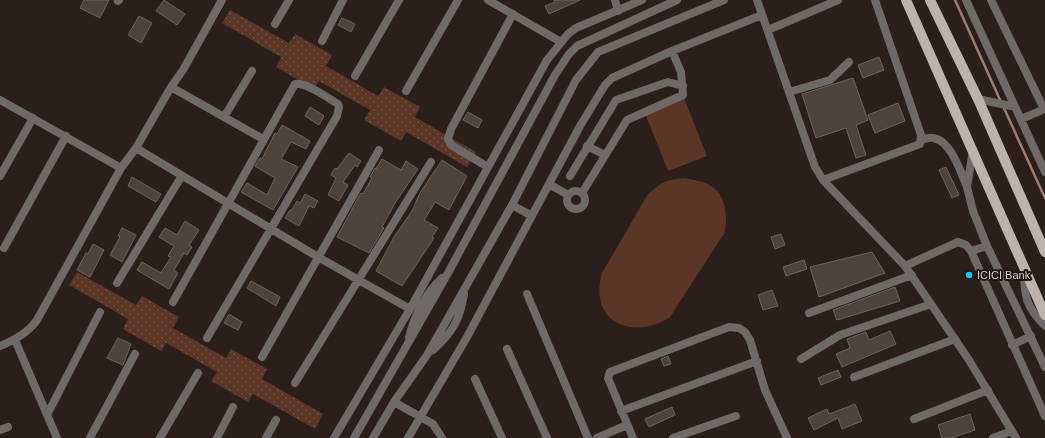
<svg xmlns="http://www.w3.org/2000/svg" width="1045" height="438" viewBox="0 0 1045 438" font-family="Helvetica,sans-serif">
	<defs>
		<pattern id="park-dots" width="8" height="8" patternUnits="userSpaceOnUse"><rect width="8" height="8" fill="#5b3526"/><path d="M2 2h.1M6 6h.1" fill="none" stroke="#725144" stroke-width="1.8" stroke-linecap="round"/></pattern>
	</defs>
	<rect width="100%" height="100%" fill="#2a1f1b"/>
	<path fill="url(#park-dots)" d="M230 10 289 43 295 34 332 55 326 66 378 96 384 87 420 107 415 117 476 152 467 167 406 132 401 141 364 120 370 110 319 81 314 89 276 67 281 57 222 23Z
		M77 272 136 305 142 296 179 317 173 328 226 358 231 349 267 369 262 379 323 414 315 429 253 394 248 402 211 381 217 372 166 343 161 351 123 329 128 319 69 285Z"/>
	<path fill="#5b3526" d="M684 98 707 156 668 171 645 113Z
		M684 178C694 180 706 181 714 188 727 198 727 219 725 232L670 317C633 341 588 323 602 273L648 194C660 183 668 179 684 178Z"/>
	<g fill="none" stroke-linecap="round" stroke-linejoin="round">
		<path stroke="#9d7e71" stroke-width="2.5" d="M955 0 1001 102
			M1003 106 1045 198"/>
	</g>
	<path fill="#4e423d" stroke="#6f635e" d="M84 0H109L100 18 80 8Z
		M164 0 185 14 177 25 156 11Z
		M554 0H580L549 14 545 6 555 2Z
		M139 16 152 23 141 43 128 35Z
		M342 18 355 24 351 32 338 25Z
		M879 57 884 70 863 78 858 65Z
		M853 78 868 120 856 125 866 155 856 158 846 128 816 138 802 94Z
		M898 103 905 121 875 133 868 115Z
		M310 107 324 116 319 125 305 116Z
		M468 112 482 120 478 128 463 120Z
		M282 125 310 141 306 149 291 142 281 159 298 167 273 210 241 192 247 183 267 195 275 178 255 166 260 158 262 159 275 133 277 134Z
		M349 153 361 161 357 167 355 165 343 182 348 185 339 201 328 195 336 178 331 175 335 168 337 169Z
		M382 159 401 170 406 161 418 169 395 203 382 227 384 228 369 253 337 237 359 196 361 193 363 194 372 178 370 177 375 168 376 169Z
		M442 160 467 176 449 210 435 202 431 209 424 220 438 228 432 237 434 238 402 286 376 271 394 237 412 211 420 193Z
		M946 167 959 195 952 198 939 170Z
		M132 177 161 194 156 202 128 186Z
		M305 194 318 201 314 208 309 206 299 226 285 218 290 210 291 211 297 201 300 203Z
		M185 221 199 230 189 245 192 247 187 255 184 253 174 270 178 273 169 289 137 270 142 262 161 273 171 257 168 256 174 246 159 237 165 228 177 235Z
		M122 228 136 235 122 262 110 255 120 237 118 236Z
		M781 234 785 245 775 249 771 237Z
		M93 244 104 250 90 277 77 270 86 253 88 254Z
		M872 252 885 273 819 297 810 267Z
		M804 260 807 269 786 276 783 267Z
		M251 281 280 297 276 306 247 288Z
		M895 287 900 301 837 320 833 310Z
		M772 290 778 306 763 310 758 295Z
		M229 314 242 322 238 330 224 323Z
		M890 331 896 344 842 367 836 354 850 348 847 339 866 332 869 340Z
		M118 338 131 344 123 365 107 358Z
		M668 356 671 364 664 366 661 359Z
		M838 370 841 377 821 385 818 378Z
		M855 404 862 421 842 429 838 418 814 430 808 418 827 409 829 414Z
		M672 407 675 415 649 427 645 419Z
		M970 414 975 430 951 438H942L938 425Z"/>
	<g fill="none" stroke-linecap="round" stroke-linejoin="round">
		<path stroke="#6f6a67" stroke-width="8" d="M488 0 561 42
			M615 0 618 11
			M757 0 815 167 823 180 905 266 969 360 1016 438
			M966 0 1045 172
			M991 0 1044 109
			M118 1 119 0
			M275 24 289 0
			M768 30 838 0
			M322 41 343 0
			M355 76 399 0
			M171 87 263 139
			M406 91 458 0
			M789 92 830 80 849 62
			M978 99 1015 107
			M0 100 121 168
			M224 117 252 71
			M1021 119 1045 109
			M921 140C924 139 930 137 933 138 951 140 961 173 967 187
			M587 146 605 155
			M136 148 318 257 410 309
			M973 150 967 187 973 211 987 246 1045 367
			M488 167 451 145 448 139 451 129 513 14
			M0 176 33 118
			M570 176 616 100 668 82 683 86
			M823 180 920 144 921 135 875 0
			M549 184 568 195
			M567 200a9 9 0 1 1 18 0a9 9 0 1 1-18 0Z
			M582 193 627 120 683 95 681 72 672 51
			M512 205 532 216
			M4 248 66 136
			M971 251 987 246
			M905 266 958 242 966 245 971 251 1045 416
			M1024 270C1024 296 1026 307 1045 326
			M117 283 181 177
			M527 294 588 438
			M173 302 295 84C306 82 328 98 338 104L339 107 337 116 207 338
			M809 313 912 275
			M409 337C415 314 425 294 442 278
			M15 340 57 438
			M1012 345 1031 336
			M0 346C15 340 28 333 37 320L121 168 136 148 171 87 183 70 222 0
			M507 349 547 438
			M433 350C452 333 460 320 464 294
			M262 357 379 150
			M801 359 840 335 931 304
			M854 377 955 339
			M475 379 502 438
			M295 383 431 162
			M394 402 433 424 442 438
			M621 411 757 361
			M47 415 100 312
			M914 419 988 390
			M0 430 8 427
			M90 438 135 354
			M160 438 198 373
			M217 438 233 407
			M266 438 276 420
			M334 438 410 309 547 60 568 34 576 28 642 0
			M354 438 448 273 555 75 569 54 577 46 677 0
			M373 438 394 402 427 355 512 205 576 80 598 52 724 0
			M408 438 467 337 580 126 605 85 612 78 672 51 762 15
			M597 438 627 425
			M633 438 608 378 610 372 729 327 739 328 745 332 750 340 765 390 787 438
			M673 438 736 416
			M993 438 1012 431"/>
		<path stroke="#beb2ad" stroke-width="10" d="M906 0 1045 315
			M930 0 978 99 1045 252"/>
	</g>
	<circle fill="#0ccafa" stroke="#201612" stroke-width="1.5" cx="969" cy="275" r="4"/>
	<g text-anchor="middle" stroke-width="4" stroke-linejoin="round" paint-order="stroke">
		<g font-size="11" fill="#d8d1ce" stroke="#201612" text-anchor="start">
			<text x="977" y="279">ICICI Bank</text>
		</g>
	</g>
</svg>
